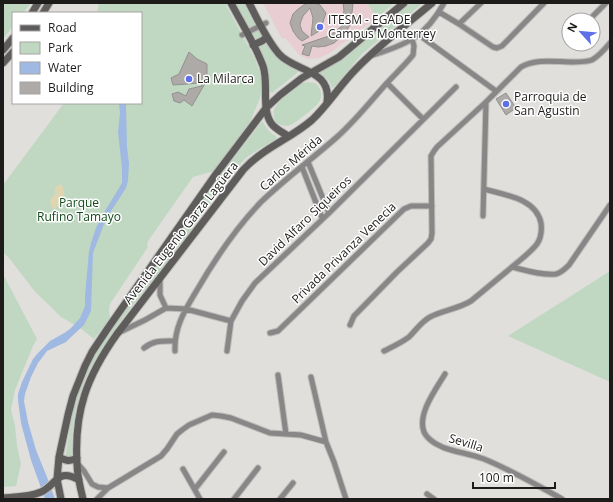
<svg xmlns="http://www.w3.org/2000/svg" width="613" height="502" viewBox="0 0 613 502" font-family="'Open Sans',sans-serif">
	<rect width="100%" height="100%" fill="#e0dfdc"/>
	<path fill="#e8ced2" d="M263 3H367L377 18 330 53 319 58 308 59 300 56 285 38 282 39Z"/>
	<path fill="#c0d8c1" d="M3 3H31L23 13H13V26L3 39Z
		M99 3H225L255 59 260 73 262 87 260 98 250 122 214 171 193 177 148 241 147 245 148 247 110 304 109 310 110 318 94 339 80 328 61 317 50 306 36 293 9 258 3 252V185L64 103H141V13H97Z
		M235 3H244C254 21 268 54 286 65 290 67 296 69 301 70L272 93 270 92C270 78 268 67 263 54Z
		M367 3H394L377 18Z
		M410 3H423L362 54 334 87 332 88 329 81 319 72 340 60Z
		M309 82C311 83 313 82 315 83 321 87 323 96 319 102 315 108 295 124 288 126 284 126 279 125 276 122 274 119 273 114 274 110 276 103 296 86 303 83 304 83 307 82 309 82Z
		M263 122C266 128 270 133 276 136L277 139C268 144 251 153 244 160 221 184 204 213 184 240 162 270 137 298 116 328 105 344 94 360 86 378 75 403 71 430 72 457H66V453C69 436 71 418 75 401 79 382 90 362 100 345L145 283 193 214 220 176 261 123Z
		M610 271V382L508 336Z
		M3 274 37 339 33 346 15 390 11 410 15 426 17 446 21 464 16 486 3 487Z"/>
	<path fill="#dfd6b1" d="M59 185H62C67 195 61 203 54 210L51 205 50 200 55 194V187Z"/>
	<path fill="#9fb9e2" d="M119 103H126L127 147 129 164 128 181 126 188 106 219 93 253 91 311 84 325 70 338 66 342 47 351 38 363 31 377 25 394 24 401 28 422 36 450 47 477 55 499H45L31 460 21 423 18 400V394L22 382 33 359 38 353 50 341 66 332 71 328 80 318 85 306V296L89 251 91 243 96 228 102 216 122 183V169L118 132 120 113Z"/>
	<path fill="#adaaa8" stroke="#93918f" d="M308 3H315L320 5 326 13 322 25 324 28 311 36 313 18 310 8 303 16 301 21 300 25 302 31 309 37 302 41 298 38 293 31 290 23 293 14 297 10 305 4Z
		M343 3H353L352 13 342 18 344 11Z
		M355 16 347 30 342 36 334 43 326 46 318 47 312 46 309 56 302 54 305 46 302 45 329 36Z
		M189 52 197 59 207 64V80L192 106 184 100 180 103 174 101 172 94 178 92 186 96 189 89 202 86 201 83 173 85 171 78 179 74Z
		M506 93 516 108 506 115 496 99Z"/>
	<g fill="none" stroke-linecap="round" stroke-linejoin="round">
		<defs>
			<path id="street" d="M439 12 459 24 493 47 497 48 502 46 544 3
				M589 20 606 3
				M459 24 481 3
				M242 35 266 23
				M419 35 496 91
				M569 40V39
				M370 56C383 52 403 45 414 38 426 30 437 16 444 3
				M387 83 423 119
				M308 162 329 213
				M302 167 322 218
				M484 189C504 195 536 198 541 223 542 231 541 238 537 244 530 253 520 260 512 267
				M483 216 486 102
				M160 279V295L166 308
				M350 325 354 316 397 272 428 243 431 239 432 233 431 156 434 151 437 147 486 102 521 67C536 58 556 62 573 62 579 62 586 62 592 60 599 56 605 49 610 43
				M118 333 145 320 166 308 186 309 231 321
				M270 333 278 331 404 209 411 206H432
				M144 348C154 340 162 341 175 341
				M175 351C174 327 185 310 197 290 215 259 236 228 261 202 285 179 312 159 337 137 355 121 370 102 386 84 395 74 405 65 413 55L414 46 412 39
				M227 351 231 321 242 301 255 283 329 213 456 87
				M384 351C392 347 401 343 409 337 416 330 421 322 430 317 443 310 458 309 471 301L512 267C524 270 543 276 556 274 561 273 565 269 569 265L610 205
				M445 374C436 389 417 414 424 432 428 441 442 448 451 450 462 453 473 455 484 459 511 470 537 485 562 499
				M278 375 286 434
				M311 377 326 442
				M77 463 84 471 92 484 98 487 108 488
				M183 469 200 499
				M195 489 224 452
				M427 494 434 499
				M97 499 108 488 161 456 167 449 177 434 182 430 189 425 212 415 221 416 231 418 270 433 301 435 326 442 334 462 346 499
				M234 499 258 468
				M280 499 293 483"/>
			<path id="secondary" d="M231 3C242 24 255 44 263 66 269 83 261 108 271 123 275 129 282 132 288 136
				M249 3C258 20 266 39 279 54 295 72 332 69 327 102
				M32 13 38 3
				M43 13 49 3
				M253 45 262 41 267 37
				M3 50 13 38
				M3 63 13 52
				M59 457C66 461 70 462 77 458
				M3 498C15 497 30 497 41 492 57 485 57 467 79 480
				M61 499 57 479 59 457 68 415 73 396 85 366 92 352 108 328 216 174 266 108 280 95 302 78 339 57 404 3
				M83 499C80 487 77 475 77 463 74 411 87 376 117 334L243 170C263 148 290 139 312 120 328 105 340 85 356 69 379 45 407 24 432 3"/>
		</defs>
		<use href="#street" stroke="#bdbcb9" stroke-width="7"/>
		<use href="#secondary" stroke="#bdbcb9" stroke-width="9"/>
		<use href="#street" stroke="#888686" stroke-width="5"/>
		<use href="#secondary" stroke="#5f5d5c" stroke-width="7"/>
	</g>
	<g fill="#5e70e7" stroke="#fff" stroke-width="1.5">
		<circle cx="320" cy="27" r="4"/>
		<circle cx="189" cy="79" r="4"/>
		<circle cx="506" cy="104" r="4"/>
	</g>
	<g text-anchor="middle" stroke-width="3" stroke-linejoin="round" paint-order="stroke">
		<g font-size="12" fill="#1d1c1b" stroke="#fff" text-anchor="start">
			<text x="328" y="24">ITESM - EGADE<tspan x="328" dy="14">Campus Monterrey</tspan></text>
			<text x="197" y="83">La Milarca</text>
			<text x="514" y="101">Parroquia de<tspan x="514" dy="14">San Agustin</tspan></text>
		</g>
		<g font-size="12" fill="#1d1c1b" stroke="#fff">
			<text transform="translate(291 163) rotate(-41)" y="4">Carlos Mérida</text>
			<text transform="translate(305 221) rotate(-44)" y="4">David Alfaro Siqueiros</text>
			<text transform="translate(181 233) rotate(-52)" y="4">Avenida Eugenio Garza Lagüera</text>
			<text transform="translate(344 253) rotate(-44)" y="4">Privada Privanza Venecia</text>
			<text transform="translate(466 443) rotate(17)" y="4">Sevilla</text>
		</g>
		<g font-size="12" fill="#10491a" stroke="#fff">
			<text x="79" y="207">Parque<tspan x="79" dy="14">Rufino Tamayo</tspan></text>
		</g>
	</g>
	<rect width="613" height="502" fill="none" stroke="#1d1c1b" stroke-width="8"/>
	<rect x="12" y="12" width="130" height="92" fill="#ffffff" stroke="#a5a4a4"/>
	<rect x="20" y="25" width="20" height="6" fill="#5f5d5c" stroke="#a5a4a4"/>
	<text x="48" y="32" font-size="12" fill="#1d1c1b">Road</text>
	<rect x="20" y="42" width="20" height="12" fill="#c0d8c1" stroke="#a5a4a4"/>
	<text x="48" y="52" font-size="12" fill="#1d1c1b">Park</text>
	<rect x="20" y="62" width="20" height="12" fill="#9fb9e2" stroke="#a5a4a4"/>
	<text x="48" y="72" font-size="12" fill="#1d1c1b">Water</text>
	<rect x="20" y="82" width="20" height="12" fill="#adaaa8" stroke="#a5a4a4"/>
	<text x="48" y="92" font-size="12" fill="#1d1c1b">Building</text>
	<g transform="translate(581 32) rotate(297)"><circle r="19" fill="#ffffff" stroke="#a5a4a4"/>
	<path d="M0-3L7 15L0 10L-7 15Z" fill="#5e70e7"/>
	<text y="-6" font-size="11" font-weight="bold" text-anchor="middle" fill="#1d1c1b">N</text>
	</g>
	<path d="M473 482v6h82v-6" fill="none" stroke="#1d1c1b" stroke-width="2"/>
	<text x="479" y="482" font-size="12" fill="#1d1c1b" stroke="#ffffff" stroke-width="3" paint-order="stroke">100 m</text>
</svg>
